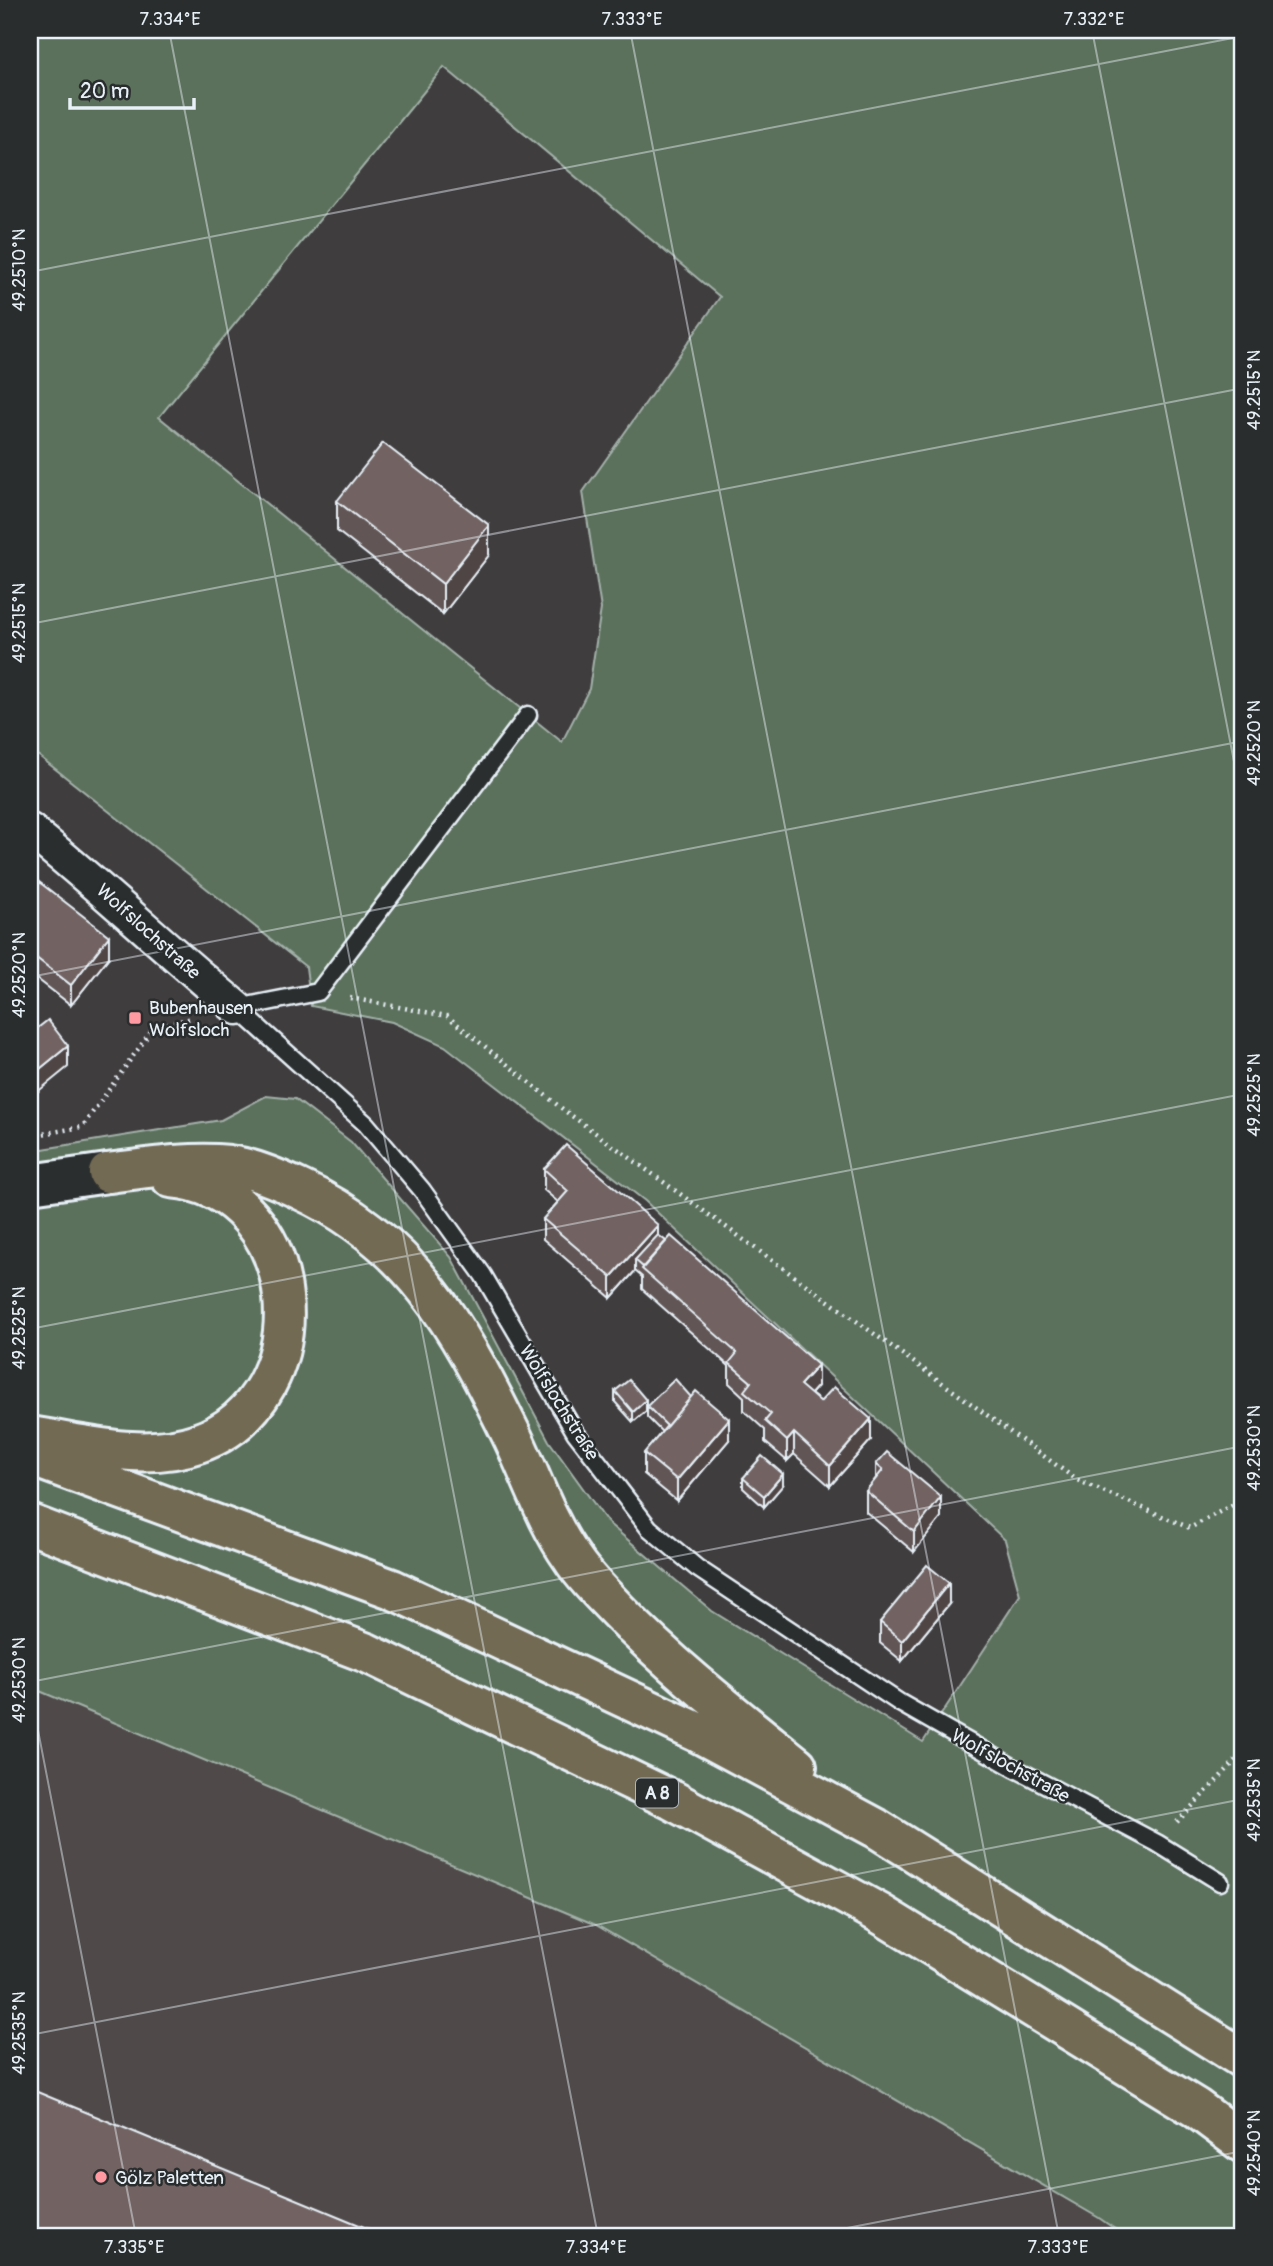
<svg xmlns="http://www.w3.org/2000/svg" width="1273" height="2266" viewBox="0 0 1273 2266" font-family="Pangolin,sans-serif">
	<rect width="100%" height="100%" fill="#403d3e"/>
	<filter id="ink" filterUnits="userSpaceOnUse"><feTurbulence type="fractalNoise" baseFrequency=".0143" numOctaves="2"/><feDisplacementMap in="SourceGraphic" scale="14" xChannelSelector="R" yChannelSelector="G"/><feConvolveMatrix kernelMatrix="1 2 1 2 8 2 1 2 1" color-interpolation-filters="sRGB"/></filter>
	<g filter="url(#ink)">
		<path fill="#4f4849" d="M30 1687 596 1925 1100 2218 1125 2236H30Z"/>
		<path fill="#5c715c" stroke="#a2b1aa" stroke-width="2" fill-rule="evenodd" d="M30 30H1243V2236H1125L1099 2218 596 1925 30 1687V1151L221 1120 266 1096 295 1099 351 1142 451 1257 549 1441 608 1523 712 1611 923 1742 1020 1595 1005 1540 645 1201 445 1046 392 1022 311 1006 306 967 30 749ZM444 67 720 297 583 492 601 609 589 689 562 742 159 417Z"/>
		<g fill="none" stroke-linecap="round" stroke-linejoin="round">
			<defs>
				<path id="service" d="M237 1008 366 1124 422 1190 483 1275 575 1432 649 1528 697 1568 900 1703 1016 1769 1157 1843 1220 1882
					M237 1008 318 992 528 715"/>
				<path id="minor" d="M30 830C101 887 167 950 237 1008"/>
				<path id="tertiary" d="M30 1184 108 1173"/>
				<path id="motorway" d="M108 1173C149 1168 188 1161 229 1165 252 1168 278 1179 299 1189 411 1240 457 1325 509 1430 530 1472 545 1520 572 1558 584 1577 602 1594 617 1610 672 1667 735 1716 797 1766
					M30 1436C84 1444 144 1462 198 1443 325 1399 307 1189 171 1178
					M30 1456 392 1589 697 1732 876 1828 1243 2059
					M30 1524 367 1653 672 1800 879 1913 1196 2108 1243 2143"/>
			</defs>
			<use href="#service" stroke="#e8f1f8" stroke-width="21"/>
			<use href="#minor" stroke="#e8f1f8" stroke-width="37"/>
			<use href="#tertiary" stroke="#e8f1f8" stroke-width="44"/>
			<use href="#motorway" stroke="#e8f1f8" stroke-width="44"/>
			<path stroke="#e8f1f8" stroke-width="4.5" stroke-dasharray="2 5" stroke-linecap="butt" d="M350 998 447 1016 565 1111 1077 1480 1190 1528 1243 1499
				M30 1136 82 1127 154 1027 192 1018
				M1177 1822 1243 1753"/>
			<use href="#service" stroke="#2a2d2e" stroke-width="16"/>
			<use href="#minor" stroke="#2a2d2e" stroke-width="32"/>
			<use href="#tertiary" stroke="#2a2d2e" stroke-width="38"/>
			<use href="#motorway" stroke="#736b52" stroke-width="38"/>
		</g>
		<path fill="#625554" stroke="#e8f1f8" stroke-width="2" d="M337 501 489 555 443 614 337 531Z
			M30 875 109 957 71 1005 32 975V983L30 985Z
			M544 1169 658 1235 818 1386 811 1394 871 1440 830 1486 794 1454 787 1461 765 1442V1430L744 1411V1397L729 1383V1366L642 1289V1277L635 1271 611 1298 543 1239V1219L558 1202 544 1190Z
			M615 1391 646 1411 633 1422 615 1402Z
			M647 1406 729 1440 677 1501 644 1474V1453L662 1432 647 1417Z
			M876 1464 941 1518 914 1552 866 1512V1491L876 1478Z
			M743 1478 783 1485 764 1507 743 1488Z
			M949 1604 902 1661 880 1643V1622Z"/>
		<path fill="#504545" stroke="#e8f1f8" stroke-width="2" d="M489 525V555L443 614V584Z
			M109 936V957L71 1005V985Z
			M32 972V983L30 985V975Z
			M68 1046V1067L30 1098V1077Z
			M658 1225V1245L635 1260V1271L611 1298V1277Z
			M818 1365V1386L800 1406V1385Z
			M646 1400V1411L633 1422V1412Z
			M729 1419V1440L677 1501V1480Z
			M871 1419V1440L830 1486V1466Z
			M794 1433V1454L787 1461V1441Z
			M783 1474V1485L764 1507V1496Z
			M941 1497V1518L914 1552V1532Z
			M949 1583V1604L902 1661V1641Z"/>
		<path fill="#726362" stroke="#e8f1f8" stroke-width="2" d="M383 443 489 525 443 584 337 501Z
			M30 875 109 936 71 985 30 953Z
			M48 1020 68 1046 30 1077V1034Z
			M566 1145 658 1225 611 1277 543 1219 568 1191 544 1169Z
			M658 1235 666 1241 643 1267 635 1260Z
			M671 1236 818 1365 800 1385 820 1402 834 1387 871 1419 830 1466 794 1433 787 1441 765 1421 771 1414 744 1391 751 1382 729 1363 737 1353 642 1269Z
			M675 1379 691 1397 667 1426 647 1406Z
			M629 1380 646 1400 633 1412 615 1391Z
			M696 1391 729 1419 677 1480 644 1453Z
			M887 1452 941 1497 914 1532 866 1491 883 1470 876 1464Z
			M762 1456 783 1474 764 1496 743 1478Z
			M927 1565 949 1583 902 1641 880 1622Z
			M30 2089 386 2236H30Z"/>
	</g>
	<path fill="none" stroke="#e8f1f8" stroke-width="2" stroke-opacity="0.45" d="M169 30 598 2236M630 30 1059 2236M1092 30 1243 808M30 272 1243 36M30 624 1243 388M30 977 1243 741M30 1329 1243 1094M30 1682 1243 1446M30 1689 136 2236M30 2035 1243 1799M806 2236 1243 2151"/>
	<g fill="#ff9aa2" stroke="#2a2d2e" stroke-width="2.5">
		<rect x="128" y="1011" width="14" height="14" rx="3.5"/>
		<circle cx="101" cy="2177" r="7"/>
	</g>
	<g text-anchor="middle" stroke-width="5" stroke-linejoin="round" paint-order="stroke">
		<rect fill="#2a2d2e" stroke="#afb6bb" stroke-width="2" x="636" y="1778.5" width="42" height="29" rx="5"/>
		<g font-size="18" font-weight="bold" fill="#e8f1f8">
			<text x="657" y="1799">A 8</text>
		</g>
		<g font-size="19" fill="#e8f1f8" stroke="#2a2d2e">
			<text transform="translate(149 931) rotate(42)" y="7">Wolfslochstraße</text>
			<text transform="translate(560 1402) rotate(58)" y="7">Wolfslochstraße</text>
			<text transform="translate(1011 1765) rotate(29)" y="7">Wolfslochstraße</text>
		</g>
		<g font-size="19" fill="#e8f1f8" stroke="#2a2d2e" text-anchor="start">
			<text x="149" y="1014">Bubenhausen<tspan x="149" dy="22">Wolfsloch</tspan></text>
			<text x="115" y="2184">Gölz Paletten</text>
		</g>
	</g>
	<rect width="1273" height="2266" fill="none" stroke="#2a2d2e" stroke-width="77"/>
	<path d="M70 98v10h124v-10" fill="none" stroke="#e8f1f8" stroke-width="3.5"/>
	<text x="80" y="98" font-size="21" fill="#e8f1f8" stroke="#2a2d2e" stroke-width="5" paint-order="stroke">20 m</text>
	<rect x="38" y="38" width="1196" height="2190" fill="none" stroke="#e8f1f8" stroke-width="2.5"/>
	<g font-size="18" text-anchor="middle" fill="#e8f1f8">
		<text x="170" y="25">7.334°E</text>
		<text x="632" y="25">7.333°E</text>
		<text x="1094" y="25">7.332°E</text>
		<text transform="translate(19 270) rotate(-90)" y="6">49.2510°N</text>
		<text transform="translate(1254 390) rotate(-90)" y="6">49.2515°N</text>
		<text transform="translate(19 623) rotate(-90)" y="6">49.2515°N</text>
		<text transform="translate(1254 743) rotate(-90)" y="6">49.2520°N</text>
		<text transform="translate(19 975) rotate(-90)" y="6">49.2520°N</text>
		<text transform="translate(1254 1095) rotate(-90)" y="6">49.2525°N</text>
		<text transform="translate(19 1328) rotate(-90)" y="6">49.2525°N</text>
		<text transform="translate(1254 1448) rotate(-90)" y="6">49.2530°N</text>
		<text transform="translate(19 1680) rotate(-90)" y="6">49.2530°N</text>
		<text transform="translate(1254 1800) rotate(-90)" y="6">49.2535°N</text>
		<text transform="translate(19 2033) rotate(-90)" y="6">49.2535°N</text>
		<text transform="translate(1254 2153) rotate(-90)" y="6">49.2540°N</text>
		<text x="134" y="2253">7.335°E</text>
		<text x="596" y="2253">7.334°E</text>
		<text x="1058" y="2253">7.333°E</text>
	</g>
</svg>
